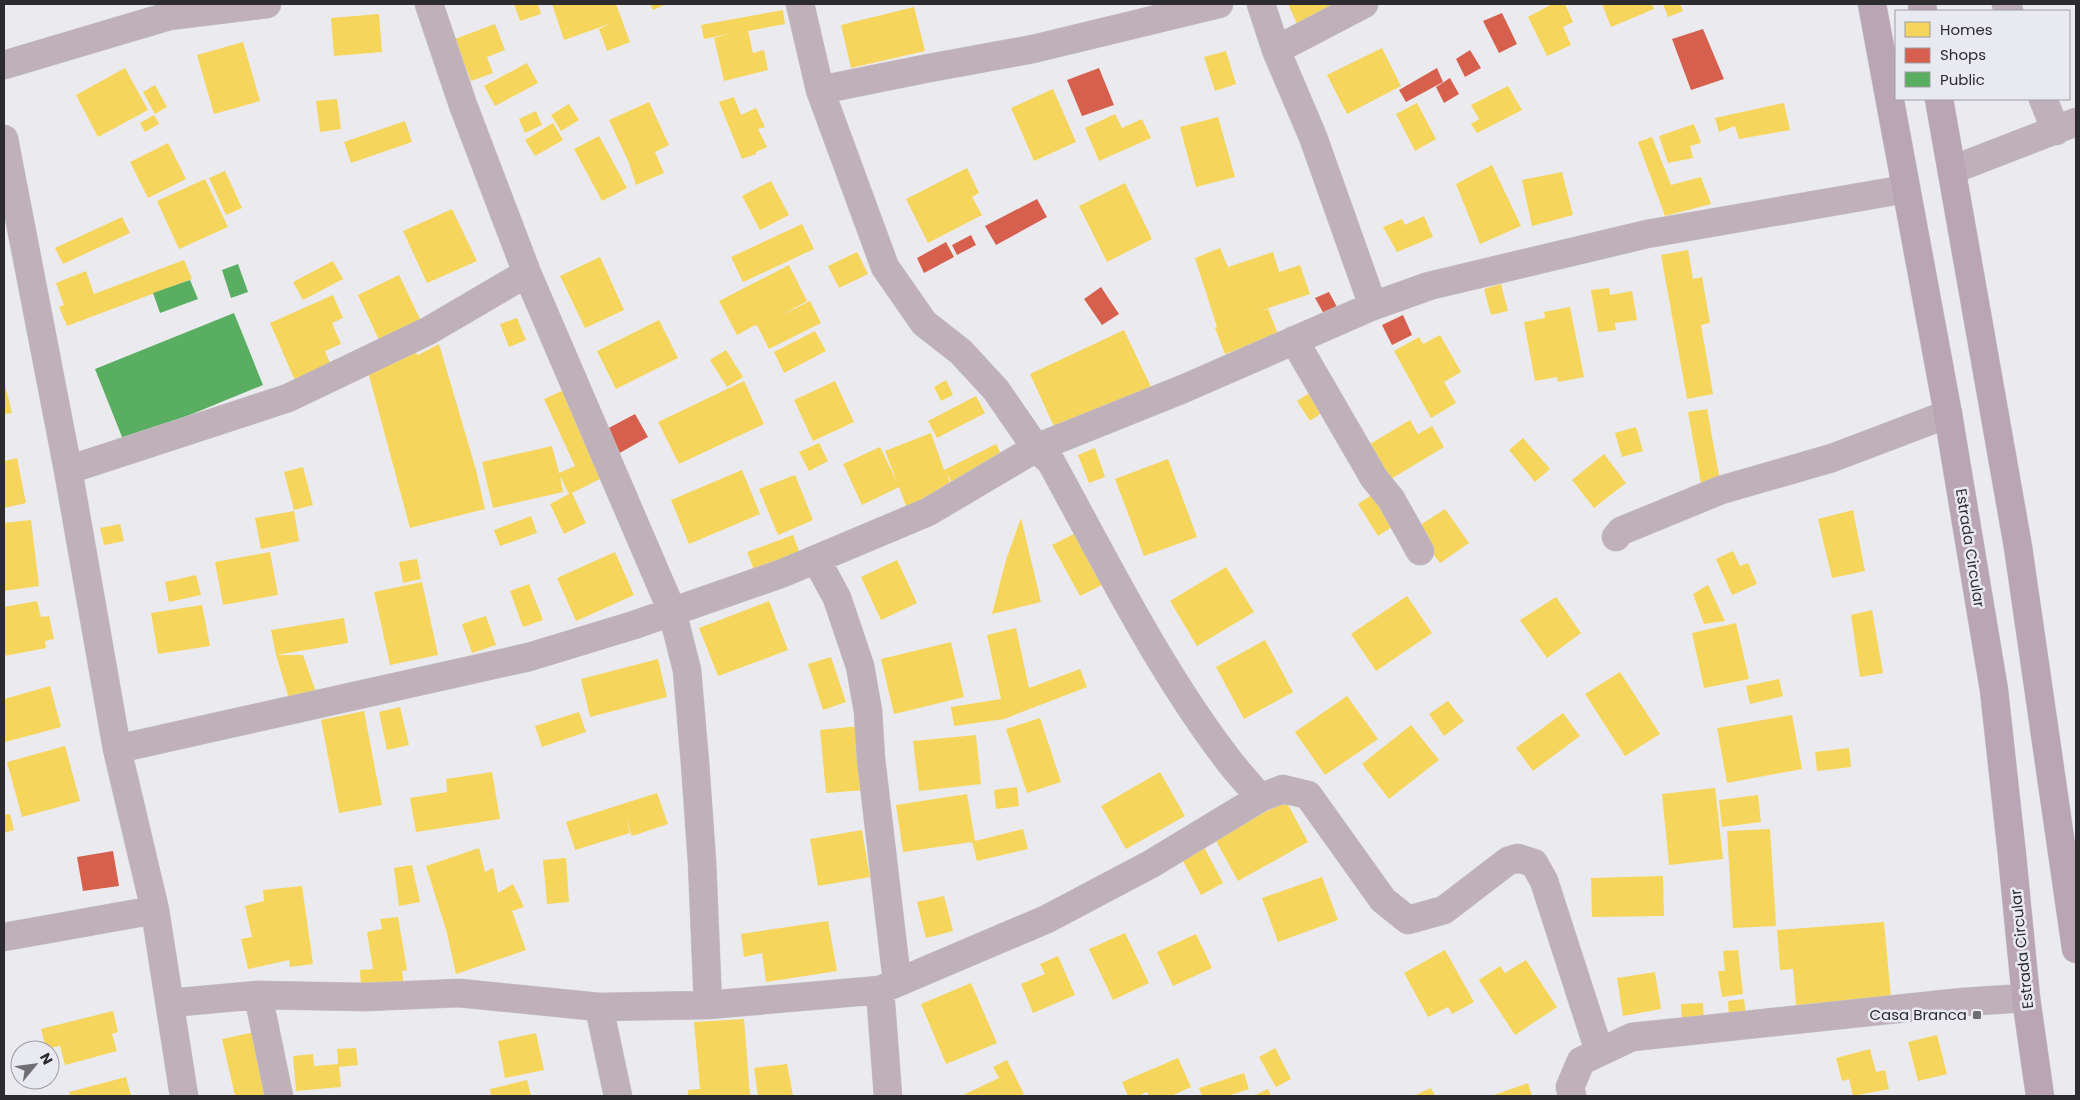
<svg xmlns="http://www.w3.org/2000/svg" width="2080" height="1100" viewBox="0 0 2080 1100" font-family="Poppins,sans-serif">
	<rect width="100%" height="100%" fill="#ebebef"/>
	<path fill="#f6d55c" d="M514 4H538L541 14 520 21Z
		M552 4H616L630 42 607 51 599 29 612 23 564 40Z
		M650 4H667L653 10Z
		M1288 4H1334L1336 9 1298 26Z
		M1552 4H1565L1573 22 1563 27 1571 45 1547 56 1528 17Z
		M1602 4H1652L1654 9 1611 27Z
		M1663 4H1680L1683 11 1668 17Z
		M914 7 925 51 851 68 841 25Z
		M783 10 785 24 748 31 753 53 764 50 768 70 724 81 714 38 729 34 704 39 701 25Z
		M379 14 382 52 334 56 331 18Z
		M495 24 505 50 487 57 493 73 471 81 455 39Z
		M243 42 260 101 214 114 197 55Z
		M1382 48 1401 86 1347 114 1327 75Z
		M1226 51 1236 84 1215 91 1204 57Z
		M527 63 538 83 495 106 484 86Z
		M125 68 148 110 98 137 76 95Z
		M155 85 167 107 155 114 143 92Z
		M1508 86 1522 110 1477 133 1471 124 1479 119 1471 105Z
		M1053 89 1076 142 1034 161 1011 108Z
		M734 97 741 115 756 108 765 127 758 129 767 147 756 152V154L742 159 719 102Z
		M337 99 341 129 320 132 316 101Z
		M649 102 669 145 655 152 664 173 636 185 629 163 609 120Z
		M1417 103 1436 139 1415 151 1396 114Z
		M1784 103 1790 130 1739 139 1735 126 1719 132 1715 118Z
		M569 104 579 120 561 131 551 115Z
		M536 111 542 125 525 133 519 119Z
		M1115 114 1122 128 1142 119 1151 138 1099 161 1085 128Z
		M154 115 159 124 145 132 140 123Z
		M1218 117 1235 177 1196 187 1180 127Z
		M405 121 412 142 351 163 344 142Z
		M553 123 563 140 535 156 525 140Z
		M1694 124 1701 143 1690 146 1693 158 1668 163 1659 136Z
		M599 136 627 188 602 201 574 149Z
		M1652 137 1671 185 1701 177 1711 204 1665 216 1638 142Z
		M168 143 186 179 148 198 130 162Z
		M1492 165 1521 226 1480 244 1456 184Z
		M967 168 979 193 972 197 982 215 928 243 906 199Z
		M225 171 242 208 226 215 209 178Z
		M1562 172 1573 215 1532 226 1522 180Z
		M205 179 228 227 179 249 157 201Z
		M771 181 789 215 760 230 742 196Z
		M1125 183 1152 239 1107 262 1079 206Z
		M452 209 477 261 427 283 403 231Z
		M1424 216 1433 237 1397 252 1383 227 1402 219 1405 225Z
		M122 217 130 233 63 264 55 248Z
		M802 224 814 249 743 282 731 257Z
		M1220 248 1228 267 1273 252 1279 272 1300 265 1310 294 1260 311 1268 309 1278 334 1225 354 1215 328 1217 327 1195 258Z
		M1688 250 1693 279 1702 277 1710 323 1701 325 1713 394 1687 399 1661 255Z
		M857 252 868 274 839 288 828 266Z
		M600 257 624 310 585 328 560 276Z
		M184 260 192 279 67 326 59 307 64 305 56 283 86 271 94 294Z
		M333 261 343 279 303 300 293 282Z
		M789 265 807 301 780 316 810 301 821 323 769 349 758 327 755 325 737 335 719 301Z
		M399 275 422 323 380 342 358 295Z
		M1501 284 1508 311 1491 315 1484 289Z
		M1609 288 1610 295 1632 291 1637 320 1615 323 1616 330 1598 332 1591 290Z
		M333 295 343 318 332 323 341 344 325 351 332 368 296 383 270 323Z
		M1570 307 1584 377 1558 382 1557 377 1535 381 1524 322 1545 318 1544 312Z
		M517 318 526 340 509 347 500 324Z
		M659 320 678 358 616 389 597 351Z
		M1124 330 1151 387 1056 431 1030 374Z
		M815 331 826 351 784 373 774 352Z
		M1440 335 1461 372 1444 382 1456 403 1431 418 1394 351 1419 337 1423 344Z
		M439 344 476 470 485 509 410 528 367 368 411 349 418 355Z
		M726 350 743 377 727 387 710 360Z
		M4 380 12 413 4 414Z
		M946 380 953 395 941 401 934 387Z
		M744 381 764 424 679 464 658 422Z
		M835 381 854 422 813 441 794 400Z
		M564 390 604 477 572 493 586 523 564 534 550 504 569 494 560 476 563 492 493 508 482 462 552 446 559 473 575 466 544 399Z
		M1314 390 1326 410 1310 421 1297 401Z
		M976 396 985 413 937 438 928 421Z
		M1707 409 1720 481 1701 484 1688 412Z
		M1410 420 1418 434 1432 426 1444 447 1386 482 1365 447Z
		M1636 427 1643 451 1622 457 1615 433Z
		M931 433 944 470 996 444 1006 463 955 489 946 472 952 488 906 506 899 487 862 505 843 464 880 447 897 482 885 451Z
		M1523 438 1550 469 1535 482 1509 450Z
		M819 443 828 461 809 471 799 452Z
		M1095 448 1105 477 1089 483 1078 455Z
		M1604 454 1626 483 1594 508 1572 480Z
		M17 458 26 503 4 508V461Z
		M1168 459 1197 537 1144 556 1115 479Z
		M303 467 313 505 294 510 284 472Z
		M742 470 760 514 689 544 671 500Z
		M795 475 813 520 778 535 759 489Z
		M1375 493 1395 525 1378 536 1358 504Z
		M1445 509 1469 543 1440 563 1414 529Z
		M1853 510 1865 571 1832 578 1818 519Z
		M294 511 299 541 261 549 255 518Z
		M531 516 537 533 500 546 494 530Z
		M1021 518 1041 602 992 614 1006 560Z
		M31 520 39 586 4 591V523Z
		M120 524 124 541 104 545 100 528Z
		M1078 532 1106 583 1080 596 1052 545Z
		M793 535 800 554 754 570 747 552Z
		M1733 551 1740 566 1748 563 1757 584 1732 595 1716 559Z
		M270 552 278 595 223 605 215 562Z
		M615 552 634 595 576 621 557 578Z
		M417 559 421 579 403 583 399 562Z
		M897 560 917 603 881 620 861 577Z
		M1226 567 1254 612 1197 646 1170 601Z
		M196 575 201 595 169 602 165 582Z
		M422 582 438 655 390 665 374 592Z
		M529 584 543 620 523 627 510 591Z
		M1708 585 1725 621 1704 624 1693 594Z
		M1407 596 1432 633 1376 671 1351 634Z
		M1556 597 1581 633 1547 658 1520 620Z
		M37 601 41 617 49 616 54 639 45 641 46 648 4 656V607Z
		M769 601 788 650 718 676 699 628Z
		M202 605 210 646 158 654 151 613Z
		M1872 610 1883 673 1860 677 1851 615Z
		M486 616 496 645 472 653 462 624Z
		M344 618 348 643 276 655 271 630Z
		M1736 623 1749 679 1704 688 1692 633Z
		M1016 628 1029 688 1080 669 1087 687 1004 719 954 726 951 707 1001 699 987 635Z
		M1265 640 1293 692 1244 719 1216 667Z
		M951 642 964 697 894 714 881 659Z
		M276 655H303L317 695 290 702Z
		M831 657 846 702 823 710 808 664Z
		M658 659 667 697 590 717 581 679Z
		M1620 672 1660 734 1625 756 1585 694Z
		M1779 679 1783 696 1750 704 1746 686Z
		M50 686 61 727 5 742 4 699Z
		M1347 696 1378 739 1325 775 1295 732Z
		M1448 701 1464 721 1444 736 1429 714Z
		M400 707 409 745 387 750 379 712Z
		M364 711 382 805 339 813 321 720Z
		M579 712 586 732 542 747 535 726Z
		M1563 713 1580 736 1533 771 1516 748Z
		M1792 715 1802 769 1727 783 1717 728Z
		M1040 718 1061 782 1027 793 1006 729Z
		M1411 725 1439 760 1389 799 1362 764Z
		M860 726 865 790 826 793 820 730Z
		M976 735 981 784 919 791 913 741Z
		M65 746 80 801 22 817 7 762Z
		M1849 748 1851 767 1817 771 1815 752Z
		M492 772 500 819 416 832 410 798 447 792 446 779Z
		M1160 772 1185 816 1126 849 1101 806Z
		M1017 787 1019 806 996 809 994 790Z
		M1715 788 1723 859 1669 865 1662 794Z
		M657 793 668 824 632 836 626 818 630 833 575 850 566 822Z
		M967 794 975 841 1023 829 1028 849 977 861 972 842 903 852 896 805Z
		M1758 795 1761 822 1722 827 1719 800Z
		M1286 801 1308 842 1238 881 1215 839Z
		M10 814 14 830 4 833V815Z
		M1770 829 1776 926 1733 928 1727 831Z
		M862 830 870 877 818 886 810 839Z
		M1203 845 1223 883 1201 895 1181 857Z
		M479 848 485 872 493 868 498 893 513 884 524 907 512 911 526 950 456 974 447 933 426 866Z
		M566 858 569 902 547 904 543 860Z
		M412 865 420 902 399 906 394 868Z
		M1663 876 1664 916 1592 917 1591 878Z
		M1322 877 1338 920 1278 942 1262 898Z
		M302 886 313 964 290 967 289 960 248 969 241 939 252 937 245 906 264 901 263 890Z
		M944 896 953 931 926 938 917 902Z
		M398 917 407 970 402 971 404 986 361 987 360 970 373 969 367 932 382 929 380 919Z
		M828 921 837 971 766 982 762 953 744 957 741 934Z
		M1884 922 1891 998 1796 1005 1793 969 1780 970 1777 930Z
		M1125 933 1149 983 1113 1000 1089 949Z
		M1196 934 1212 968 1173 986 1157 952Z
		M1445 950 1474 1002 1452 1014 1448 1007 1428 1017 1404 973Z
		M1738 950 1743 994 1722 997 1718 971H1725L1723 951Z
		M1058 956 1075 995 1033 1013 1021 984 1045 974 1040 964Z
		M1526 960 1557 1007 1515 1035 1479 980 1500 966 1505 973Z
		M1655 972 1661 1009 1623 1016 1617 978Z
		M971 983 997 1043 946 1064 921 1004Z
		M1744 999 1746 1015 1729 1017 1728 1001Z
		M1703 1003 1704 1020 1682 1022 1681 1004Z
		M113 1011 118 1032 112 1034 117 1051 65 1065 60 1046 81 1041 46 1049 41 1029Z
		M744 1019 750 1096H688V1090L700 1089 694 1022Z
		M259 1031 273 1096H235L222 1039Z
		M536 1033 544 1070 505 1078 498 1041Z
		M1937 1035 1947 1074 1918 1081 1908 1042Z
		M356 1048 358 1065 339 1067 341 1087 296 1091 293 1056 313 1054 314 1066 338 1064 337 1049Z
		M1275 1048 1291 1079 1276 1087 1259 1057Z
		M1870 1049 1876 1072 1885 1070 1889 1089 1853 1096 1849 1079 1842 1081 1836 1058Z
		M1178 1058 1191 1087 1171 1096H1149L1147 1092 1138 1096H1128L1122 1082Z
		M1007 1060 1024 1094 1020 1096H961L999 1078 993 1067Z
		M787 1064 793 1096H758L754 1068Z
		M1244 1073 1249 1089 1228 1096H1202L1199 1088Z
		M126 1077 131 1096H70L69 1092Z
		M527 1080 531 1096H491L490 1089Z
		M1528 1083 1532 1096H1491Z
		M1431 1088 1435 1096H1413Z
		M1268 1089 1271 1096H1253Z"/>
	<path fill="#d6604d" d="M1502 13 1517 44 1499 53 1483 21Z
		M1703 29 1724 79 1691 90 1672 39Z
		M1470 50 1481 68 1465 77 1456 59Z
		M1099 68 1114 105 1082 116 1067 80Z
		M1437 68 1443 82 1406 102 1399 90Z
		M1450 78 1459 94 1444 103 1436 87Z
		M1037 199 1047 217 996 245 985 226Z
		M971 235 976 245 957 255 952 245Z
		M946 242 954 257 924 273 917 258Z
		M1101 287 1119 314 1102 325 1084 299Z
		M1329 292 1338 309 1325 316 1315 298Z
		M1403 315 1412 335 1392 345 1382 325Z
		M635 414 648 437 616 455 603 431Z
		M113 851 119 886 83 891 77 857Z"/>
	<path fill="#5aae61" d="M238 264 248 292 231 298 222 270Z
		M190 280 198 299 160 313 153 293Z
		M234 313 263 385 124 442 95 369Z"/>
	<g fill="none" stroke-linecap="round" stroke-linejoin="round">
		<defs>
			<path id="minor" d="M429 4 463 105 527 273 672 611 687 670 695 763 702 862 708 1005
				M800 4 820 90 885 267 924 323 961 352 996 390 1036 448 1051 462C1106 562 1157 666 1226 757 1236 771 1249 784 1260 798L1283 789 1308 795 1383 900 1408 920 1444 910 1508 861 1518 858 1534 863 1544 881 1599 1051
				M1261 4 1276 50 1313 137 1373 306
				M2006 4 2009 11
				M1276 50 1364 4
				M4 65 169 16 267 4
				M820 90 924 69 1033 49 1219 4
				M2043 99 2056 131
				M4 139 68 470 117 749 155 910 184 1096
				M1952 170 2076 122
				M1294 340 1374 478 1391 499 1420 551
				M68 470 288 398 428 331 527 273
				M1616 537 1621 531 1721 490 1832 458 1948 414
				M816 559 837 598 860 666 868 711 871 759 897 981
				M117 749 529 657 634 625 783 573 928 512 1036 448 1183 389 1373 306 1429 286 1647 234 1906 189
				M4 937 155 910
				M880 990 888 1096
				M258 995 279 1096
				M170 1003 258 995 365 997 459 993 599 1007 708 1005 880 990 1047 919 1151 864 1260 798
				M599 1007 618 1096
				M1572 1096 1570 1087 1581 1061 1632 1037 1963 1002 2026 998"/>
			<path id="major" d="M1872 4 1948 414 1994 690 2012 855 2026 998 2040 1096
				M1922 4 1923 11
				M1939 99 2018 547 2076 949"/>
		</defs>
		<use href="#minor" stroke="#c9c9cb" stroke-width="29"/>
		<use href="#major" stroke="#c9c9cb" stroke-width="29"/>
		<use href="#minor" stroke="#c0b0b9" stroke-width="28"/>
		<use href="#major" stroke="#b9a5b3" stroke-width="28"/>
	</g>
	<rect fill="#6f6f72" stroke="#e9e9f1" stroke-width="2" x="1972" y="1010" width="10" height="10" rx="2.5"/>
	<g text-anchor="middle" stroke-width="5" stroke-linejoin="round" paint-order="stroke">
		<g font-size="15" fill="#2c2c2e" stroke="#e9e9f1">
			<text transform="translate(1970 548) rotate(81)" y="5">Estrada Circular</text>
			<text transform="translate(2022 949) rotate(-96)" y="5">Estrada Circular</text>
		</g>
		<g font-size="15" fill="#2c2c2e" stroke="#e9e9f1" text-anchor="end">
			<text x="1967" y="1020">Casa Branca</text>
		</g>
	</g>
	<rect width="2080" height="1100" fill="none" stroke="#2c2c2e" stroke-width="10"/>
	<rect x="1895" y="10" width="175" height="90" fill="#e9e9f1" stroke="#9d9da3"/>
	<rect x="1905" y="22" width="25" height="15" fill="#f6d55c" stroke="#9d9da3"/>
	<text x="1940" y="35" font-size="15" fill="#2c2c2e">Homes</text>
	<rect x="1905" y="48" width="25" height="15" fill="#d6604d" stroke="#9d9da3"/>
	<text x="1940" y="60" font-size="15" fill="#2c2c2e">Shops</text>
	<rect x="1905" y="72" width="25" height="15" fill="#5aae61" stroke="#9d9da3"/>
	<text x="1940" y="85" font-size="15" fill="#2c2c2e">Public</text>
	<g transform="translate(35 1065) rotate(61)"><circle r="24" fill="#e9e9f1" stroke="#9d9da3"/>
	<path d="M0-4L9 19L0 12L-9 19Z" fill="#6f6f72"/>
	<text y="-8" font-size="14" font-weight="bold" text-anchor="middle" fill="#2c2c2e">N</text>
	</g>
</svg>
